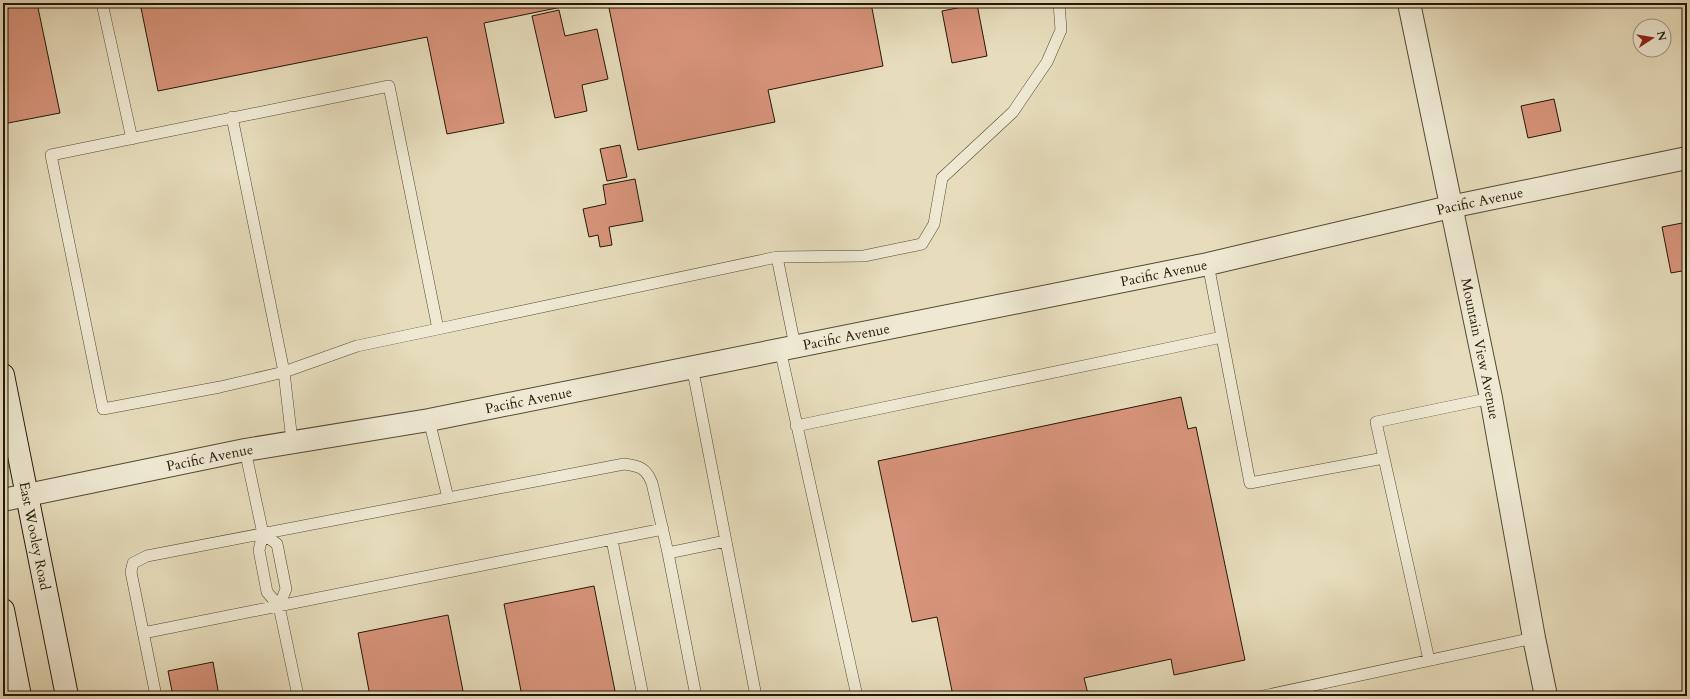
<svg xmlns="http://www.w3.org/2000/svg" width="1690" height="699" viewBox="0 0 1690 699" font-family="Cardo,serif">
	<rect width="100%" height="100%" fill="#e7ddbc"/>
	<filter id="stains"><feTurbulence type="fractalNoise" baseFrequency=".005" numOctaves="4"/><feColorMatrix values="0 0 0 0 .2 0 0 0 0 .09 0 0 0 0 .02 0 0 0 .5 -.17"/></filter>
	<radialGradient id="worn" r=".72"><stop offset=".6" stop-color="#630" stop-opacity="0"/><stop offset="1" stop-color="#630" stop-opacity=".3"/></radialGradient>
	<path fill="#d8947c" stroke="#241705" d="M37 3 60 113 3 124V9Z
		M140 3H581L484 23 504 123 447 134 427 37 158 91Z
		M608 3H871L883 66 768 90 775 122 638 150Z
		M977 4 987 56 952 63 942 11Z
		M559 10 565 36 597 29 608 79 582 85 587 111 555 118 532 16Z
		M1554 99 1561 131 1528 138 1521 106Z
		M620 145 627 177 607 181 600 149Z
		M635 179 643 221 609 227 612 245 600 247 598 235 589 237 583 209 606 204 603 185Z
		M1687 222V270L1671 273 1662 227Z
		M1181 397 1188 429 1196 427 1245 660 1174 675 1171 659 1084 678 1088 694 1080 696H1008V693L992 696H953L937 617 912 622 878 461Z
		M594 586 616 696H522L504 604Z
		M448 615 464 696H370L358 633Z
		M213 662 219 696H173L168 671Z"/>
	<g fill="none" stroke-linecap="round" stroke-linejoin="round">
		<defs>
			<path id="lane" d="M102 3 132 139
				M232 117 284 372 357 346 438 329 389 86 51 155 103 409 220 387 284 372 292 441
				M777 257 795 346
				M1208 264 1250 483 1384 458 1429 660
				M438 329 777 257 864 256 922 244 934 224 942 178 1013 112 1047 62 1061 30 1059 3
				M780 349 857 696
				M692 366 756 696
				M429 420 448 498
				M796 426 1222 337
				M245 450 263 534 259 550 267 592 279 606 298 696
				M1384 458 1376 422 1491 398
				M263 534 277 544 286 589 279 606
				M612 540 643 696
				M668 553 726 541
				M143 633 663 529
				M156 696 131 572 133 563 147 556 624 464C640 466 646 468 652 483L668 553 696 696
				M1263 696 1534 638"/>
			<g id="street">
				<path id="s1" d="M1409 3 1491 398 1534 638 1546 696"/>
				<path id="s2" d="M3 500 245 450 429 420 1208 264 1450 207 1687 158"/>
			</g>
			<g id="secondary">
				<path id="s3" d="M3 375 67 696"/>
				<path d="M3 610 20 696"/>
			</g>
		</defs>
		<use href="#lane" stroke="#554833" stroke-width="12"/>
		<use href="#street" stroke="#554833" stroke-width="24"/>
		<use href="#secondary" stroke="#241705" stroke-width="24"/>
		<use href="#lane" stroke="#efe9d3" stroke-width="11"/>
		<use href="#street" stroke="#efe9d3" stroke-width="22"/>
		<use href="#secondary" stroke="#efe9d3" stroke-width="22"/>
	</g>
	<g text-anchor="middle" stroke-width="4" stroke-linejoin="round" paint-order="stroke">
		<g font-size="14" fill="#241705" stroke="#efe9d3">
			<text dy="5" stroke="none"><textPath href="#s2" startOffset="1507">Pacific Avenue</textPath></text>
			<text dy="5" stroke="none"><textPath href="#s2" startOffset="1183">Pacific Avenue</textPath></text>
			<text dy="5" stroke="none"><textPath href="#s2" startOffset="859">Pacific Avenue</textPath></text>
			<text dy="5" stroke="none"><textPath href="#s1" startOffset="353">Mountain View Avenue</textPath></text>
			<text dy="5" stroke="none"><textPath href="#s2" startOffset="535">Pacific Avenue</textPath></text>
			<text dy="5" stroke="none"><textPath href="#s2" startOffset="211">Pacific Avenue</textPath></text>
			<text dy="5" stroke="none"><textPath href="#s3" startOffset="164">East Wooley Road</textPath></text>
		</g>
	</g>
	<rect width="1690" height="699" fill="none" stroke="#e7ddbc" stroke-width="16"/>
	<rect x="4" y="4" width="1682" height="691" fill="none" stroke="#241705" stroke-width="2"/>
	<rect x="8" y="8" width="1674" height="683" fill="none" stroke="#241705"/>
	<g transform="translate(1652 38) rotate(78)"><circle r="19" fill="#efe9d3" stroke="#9e9581"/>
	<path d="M0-3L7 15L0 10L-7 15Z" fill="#8f2418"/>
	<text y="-6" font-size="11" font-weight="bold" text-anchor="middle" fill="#241705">N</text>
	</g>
	<rect width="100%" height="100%" filter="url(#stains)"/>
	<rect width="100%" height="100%" fill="url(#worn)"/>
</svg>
